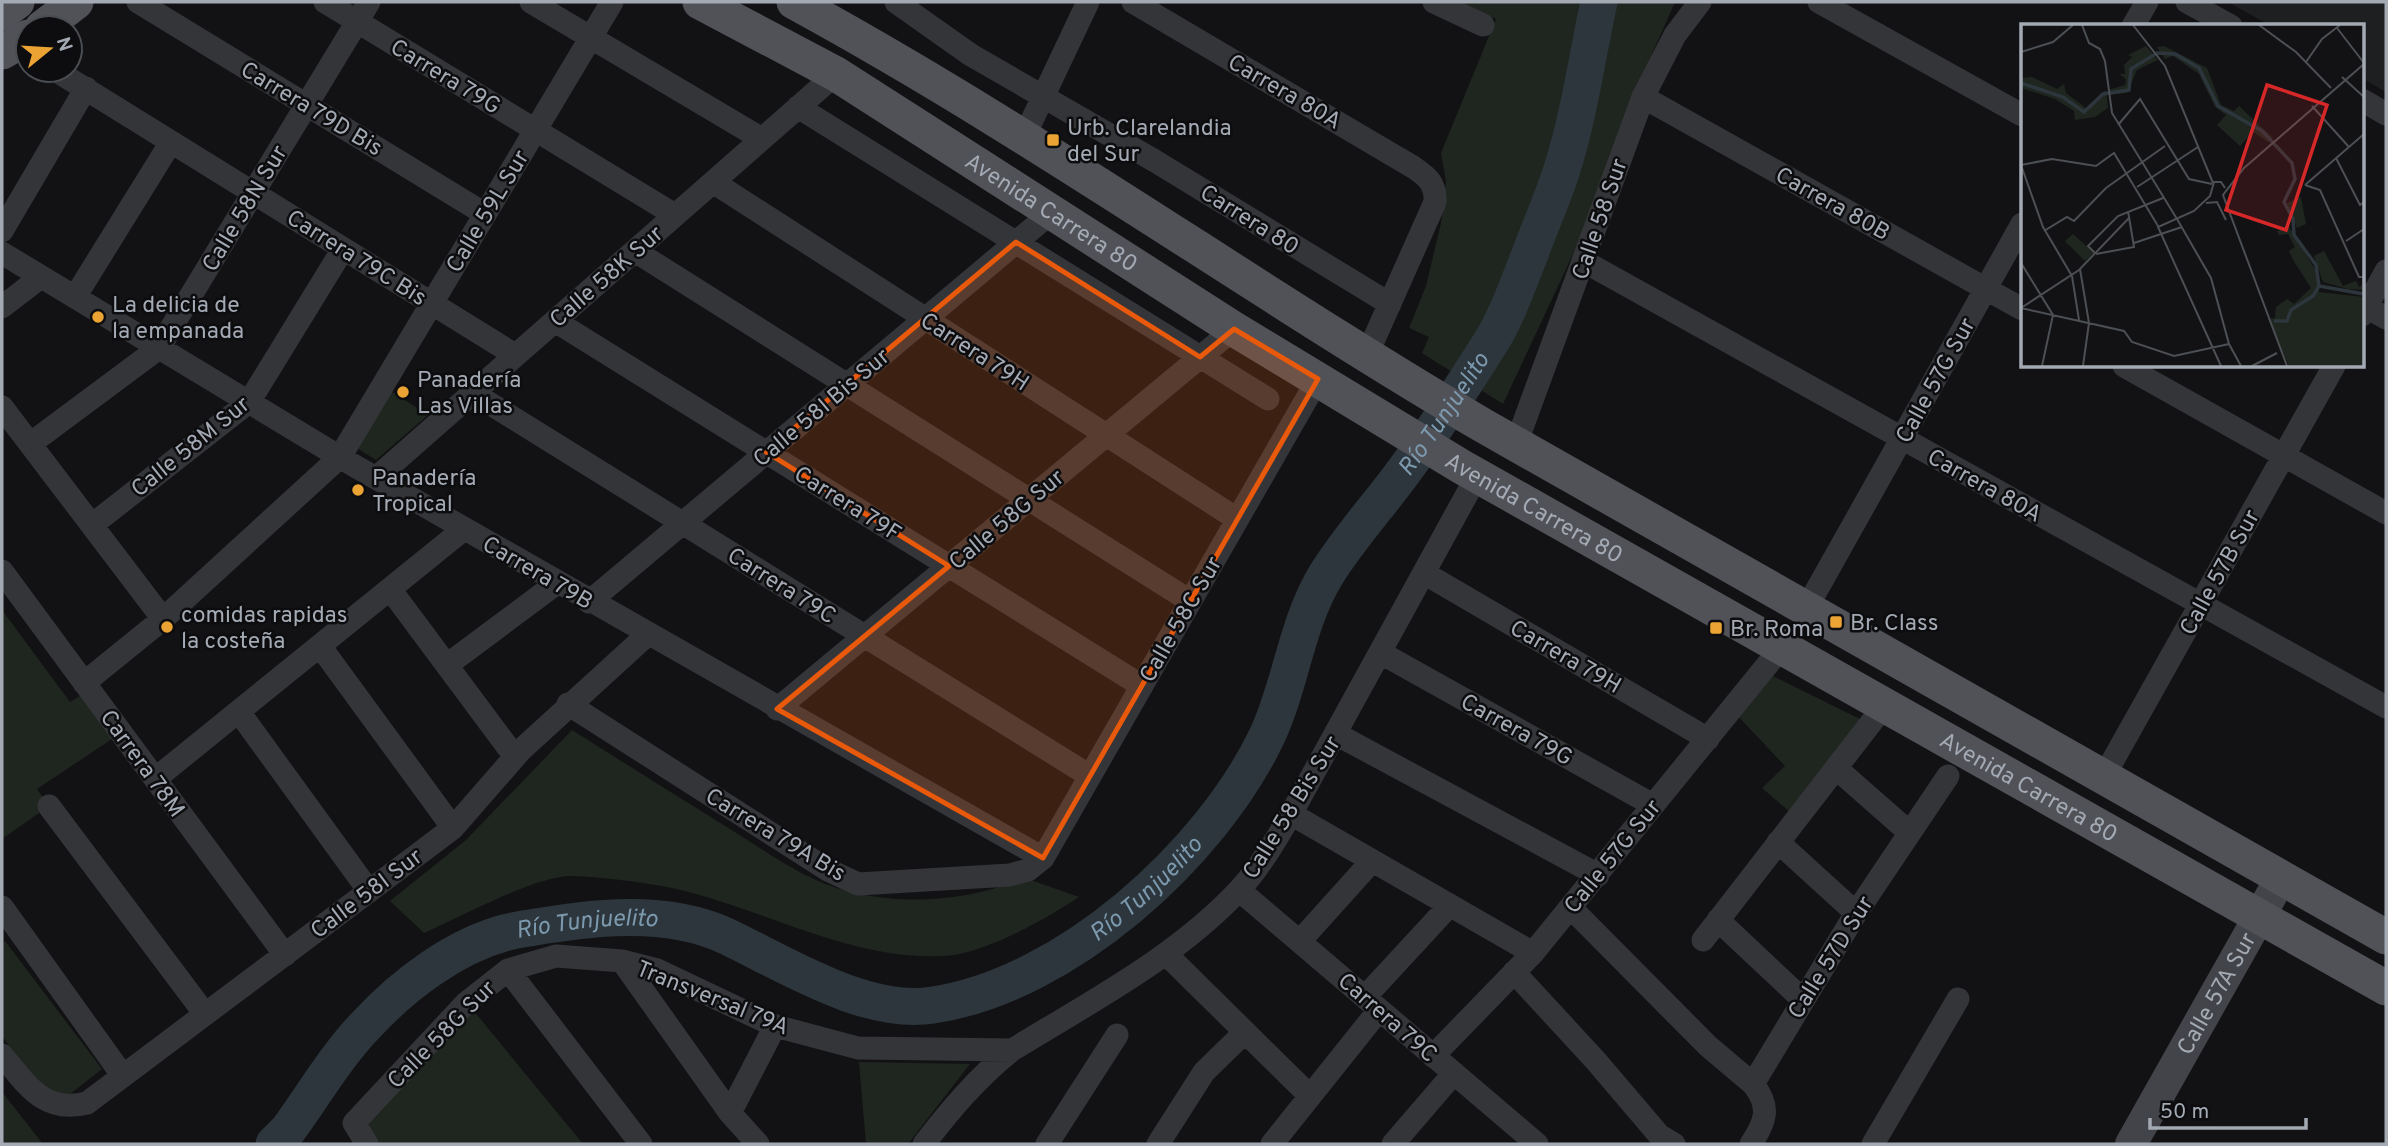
<svg xmlns="http://www.w3.org/2000/svg" width="2388" height="1146" viewBox="0 0 2388 1146" font-family="Overpass,sans-serif">
	<rect width="100%" height="100%" fill="#121214"/>
	<path fill="#1e1f21" d="M2228 2H2386V92L2362 78V26H2271Z"/>
	<path fill="#1f261f" d="M1460 2H1675L1633 97 1602 192 1503 404 1422 353 1429 337 1409 328 1426 286 1441 223 1446 182 1441 153 1496 19Z
		M389 390 428 415 376 460 357 448Z
		M2 610 70 702 80 696 112 739 37 789 49 806 2 839Z
		M1769 674 1862 720 1790 812 1762 788 1785 766 1736 714Z
		M572 730C624 763 677 796 730 829 764 850 799 876 837 888 898 907 967 902 1025 878L1079 897C1046 919 984 954 944 956 848 961 764 908 672 888 641 882 604 877 572 876 537 875 458 918 424 933L390 901 466 840Z
		M5 941 102 1069 69 1095 60 1098 39 1087 2 1036V944Z
		M473 1010 583 1144H354L373 1112Z
		M859 1062 970 1064 908 1144H866Z
		M2 1092 43 1144H2Z"/>
	<g fill="none" stroke-linecap="round" stroke-linejoin="round">
		<path stroke="#2c363c" stroke-width="37" id="s1" d="M274 1144 288 1130C313 1096 336 1056 366 1025 403 985 454 946 508 932 530 927 554 924 577 921 625 915 681 915 726 936 785 964 866 1016 933 1005 1066 985 1210 855 1267 736 1291 685 1296 624 1326 575 1347 541 1374 511 1398 479 1432 434 1464 385 1494 337 1509 312 1519 281 1530 254 1540 226 1553 198 1562 169 1579 116 1587 57 1599 2"/>
		<path stroke="#343539" stroke-width="23" d="M138 2 485 214
			M325 2 675 215
			M531 2 762 139
			M896 2 971 55 1155 161 1390 304
			M1133 2 1413 167C1428 177 1436 184 1435 202L1366 357
			M1434 2 1483 25
			M1819 2 2022 115
			M2187 2 2231 26
			M2133 26 2147 2
			M55 70 515 355
			M1643 97 2022 309
			M2362 100 2386 114
			M798 107 1268 399
			M1024 137 1088 2
			M713 182 1237 519
			M2 231 86 88
			M635 251 1190 601
			M2 253 353 465 1043 858
			M1585 262 2386 707
			M75 297 171 142
			M2362 304 2386 318
			M2 307 41 277
			M2362 315 2386 271
			M555 321 1142 686
			M2124 366 2386 513
			M473 393 1090 776
			M2 407 163 619
			M30 444 159 348 369 2
			M1516 444 1643 97 1675 35 1700 2
			M376 478 836 74
			M92 525 249 402 343 249
			M2 571 285 955
			M1424 573 1708 739
			M390 589 515 757
			M589 602 1052 212
			M1806 609 2022 224
			M320 646 453 828
			M1381 653 1653 805
			M447 665 557 583
			M84 683 163 619 340 457 612 2
			M568 704 828 870 858 884 1010 875 1028 870 1043 858 1318 379
			M777 709 1234 329
			M239 712 369 891
			M1336 734 1598 875
			M1836 768 1910 833
			M2103 778 2334 366
			M155 779 464 529
			M49 806 205 1014
			M1291 814 1533 953
			M1778 842 1856 913
			M1239 890 1537 1144
			M2 907 123 1076
			M1571 908 1708 1046 1753 1084
			M1718 920 1802 999
			M1703 940 1884 706
			M1300 941 1372 861
			M1166 954 1310 1096
			M622 961 730 1113 758 1144
			M508 970 641 1144
			M1514 972 1596 1061 1659 1135 1674 1144
			M1365 997 1450 905
			M2 1055C27 1085 44 1114 87 1103L453 828 521 750 647 635
			M1433 1056 1533 953 1781 648
			M730 1113 775 1026
			M367 1144 354 1123 466 1003 508 970 556 956 622 961 657 970 775 1026 858 1048 1012 1050
			M924 1144C951 1109 977 1078 1012 1050 1090 1002 1177 957 1240 889 1260 867 1276 840 1291 814L1477 476
			M1047 1144 1117 1035
			M1158 1144 1204 1072 1245 1032
			M1272 1144 1379 1010
			M1393 1144 1454 1073
			M1751 1144C1766 1121 1771 1107 1753 1084L1856 913 1948 776
			M1873 1144 1958 999"/>
		<path stroke="#424449" stroke-width="32" id="s2" d="M2131 1144 2281 878"/>
		<g stroke="#505258" stroke-width="35">
			<path id="s3" d="M700 2 836 74 1234 329 1462 467 2386 988"/>
			<path d="M794 2C1031 131 1251 289 1484 426L2386 937"/>
			<path d="M2 13 17 2"/>
			<path d="M42 28 76 2"/>
			<path d="M2 52 28 37"/>
		</g>
	</g>
	<path fill="#e8590c" fill-opacity="0.2" stroke="#e8590c" stroke-width="5" stroke-linejoin="round" d="M1016 242 1200 357 1234 329 1318 379 1043 858 777 709 949 566 766 452Z"/>
	<g fill="#eba433" stroke="#0d0d0f" stroke-width="2.5">
		<rect x="1046" y="133" width="14" height="14" rx="3.5"/>
		<circle cx="98" cy="317" r="7"/>
		<circle cx="403" cy="392" r="7"/>
		<circle cx="358" cy="490" r="7"/>
		<rect x="1829" y="615" width="14" height="14" rx="3.5"/>
		<circle cx="167" cy="627" r="7"/>
		<rect x="1709" y="621" width="14" height="14" rx="3.5"/>
	</g>
	<g text-anchor="middle" stroke-width="5" stroke-linejoin="round" paint-order="stroke">
		<g font-size="23" fill="#a4aab4" stroke="#0d0d0f">
			<text transform="translate(446 76) rotate(31)" y="8">Carrera 79G</text>
			<text transform="translate(1285 91) rotate(30)" y="8">Carrera 80A</text>
			<text transform="translate(312 108) rotate(31)" y="8">Carrera 79D Bis</text>
			<text transform="translate(1833 203) rotate(29)" y="8">Carrera 80B</text>
			<text transform="translate(244 208) rotate(-59)" y="8">Calle 58N Sur</text>
			<text transform="translate(487 211) rotate(-59)" y="8">Calle 59L Sur</text>
			<text dy="8" stroke="none"><textPath href="#s3" startOffset="410">Avenida Carrera 80</textPath></text>
			<text transform="translate(1250 219) rotate(32)" y="8">Carrera 80</text>
			<text transform="translate(1599 219) rotate(-71)" y="8">Calle 58 Sur</text>
			<text transform="translate(357 257) rotate(32)" y="8">Carrera 79C Bis</text>
			<text transform="translate(606 276) rotate(-41)" y="8">Calle 58K Sur</text>
			<text transform="translate(975 351) rotate(33)" y="8">Carrera 79H</text>
			<text transform="translate(1935 380) rotate(-61)" y="8">Calle 57G Sur</text>
			<text transform="translate(821 407) rotate(-40)" y="8">Calle 58I Bis Sur</text>
			<text transform="translate(190 446) rotate(-39)" y="8">Calle 58M Sur</text>
			<text transform="translate(1985 485) rotate(29)" y="8">Carrera 80A</text>
			<text transform="translate(848 503) rotate(32)" y="8">Carrera 79F</text>
			<text dy="8" stroke="none"><textPath href="#s3" startOffset="976">Avenida Carrera 80</textPath></text>
			<text transform="translate(1006 519) rotate(-40)" y="8">Calle 58G Sur</text>
			<text transform="translate(538 572) rotate(30)" y="8">Carrera 79B</text>
			<text transform="translate(2219 572) rotate(-61)" y="8">Calle 57B Sur</text>
			<text transform="translate(782 585) rotate(32)" y="8">Carrera 79C</text>
			<text transform="translate(1180 619) rotate(-60)" y="8">Calle 58C Sur</text>
			<text transform="translate(1566 656) rotate(30)" y="8">Carrera 79H</text>
			<text transform="translate(1517 729) rotate(29)" y="8">Carrera 79G</text>
			<text transform="translate(143 763) rotate(54)" y="8">Carrera 78M</text>
			<text dy="8" stroke="none"><textPath href="#s3" startOffset="1544">Avenida Carrera 80</textPath></text>
			<text transform="translate(1291 807) rotate(-58)" y="8">Calle 58 Bis Sur</text>
			<text transform="translate(776 834) rotate(31)" y="8">Carrera 79A Bis</text>
			<text transform="translate(1612 856) rotate(-51)" y="8">Calle 57G Sur</text>
			<text transform="translate(366 893) rotate(-37)" y="8">Calle 58I Sur</text>
			<text transform="translate(1830 957) rotate(-58)" y="8">Calle 57D Sur</text>
			<text dy="8" stroke="none"><textPath href="#s2" startOffset="173">Calle 57A Sur</textPath></text>
			<text transform="translate(713 997) rotate(22)" y="8">Transversal 79A</text>
			<text transform="translate(1388 1017) rotate(41)" y="8">Carrera 79C</text>
			<text transform="translate(441 1034) rotate(-45)" y="8">Calle 58G Sur</text>
		</g>
		<g font-size="23" fill="#a4aab4" stroke="#0d0d0f" text-anchor="start">
			<text x="1067" y="135">Urb. Clarelandia<tspan x="1067" dy="26">del Sur</tspan></text>
			<text x="112" y="312">La delicia de<tspan x="112" dy="26">la empanada</tspan></text>
			<text x="417" y="387">Panadería<tspan x="417" dy="26">Las Villas</tspan></text>
			<text x="372" y="485">Panadería<tspan x="372" dy="26">Tropical</tspan></text>
			<text x="181" y="622">comidas rapidas<tspan x="181" dy="26">la costeña</tspan></text>
			<text x="1850" y="630">Br. Class</text>
			<text x="1730" y="636">Br. Roma</text>
		</g>
		<g font-size="24" font-style="italic" fill="#7c99ae" stroke="#0d0d0f">
			<text dy="8" stroke="none"><textPath href="#s1" startOffset="1580">Río Tunjuelito</textPath></text>
			<text dy="8" stroke="none"><textPath href="#s1" startOffset="1012">Río Tunjuelito</textPath></text>
			<text dy="8" stroke="none"><textPath href="#s1" startOffset="402">Río Tunjuelito</textPath></text>
		</g>
	</g>
	<g transform="translate(2021 24)">
		<rect width="343" height="343" fill="#121214"/>
		<path d="M125 22 137 36 116 46 106 69 88 71 87 66 104 61 105 55 98 50H104L103 41 111 33 107 31ZM143 22 186 44 200 81 213 87 218 82 252 114 247 118 232 108 219 122 196 101 205 91 194 83 178 50 152 32 144 35 136 23ZM11 53 36 65 43 60 45 69 65 84 85 66 87 84 74 93 54 96 53 87 34 75 0 64V54ZM280 173 285 200 276 204 266 179ZM268 203 294 245 298 268 343 273V342H268L247 295 254 294 255 283 266 275 273 280 290 264 272 236 268 227 274 223 267 210 258 211 256 207ZM52 210 73 229 64 237 44 217ZM303 227 322 262 335 257 338 263 343 259V266L327 265 302 258 293 232Z" fill="#1f261f"/>
		<path fill="none" stroke="#2c363c" stroke-width="3.5" d="M0 59 42 73 63 88 82 70 108 66 110 45 136 29 154 30 178 44 197 82 241 107 271 139 274 155 263 178 272 195 273 211 295 241 298 262 343 270M253 297H266L270 286 292 272 298 262"/>
		<path fill="none" stroke="#4c4f54" stroke-width="2" d="M61 1 68 19 79 25 84 37 91 89 156 195M112 1 144 42 192 159M238 1 275 28 310 64M316 4 343 39M0 28 32 18 52 1M285 38 301 15 319 1M321 53 343 73M291 82 328 123M97 101 119 75 168 155 191 160M315 134 339 181 343 178M0 141 31 135 75 142 93 129 137 202M0 141 22 203 51 252 58 296M284 161 299 166 338 253H343M284 161 343 110M116 163 177 123M185 179 196 178 205 196M156 195 190 254 208 320 220 342M23 207 46 193 53 197 85 164 144 122M325 217 343 205M113 219 161 203M74 229 67 222 97 192 142 174M75 230 113 223 107 187M0 239 32 291 21 342M59 245 68 299 62 342M0 284 58 246 108 194M0 284 103 307 111 318 153 332 208 320M200 342 137 203 173 187 189 172 193 158H200L204 164M231 342 256 329M266 342 202 171 223 144 343 40"/>
		<path fill="#d62828" fill-opacity="0.15" stroke="#d62828" stroke-width="3.5" d="M246 61 306 81 265 206 205 186Z"/>
		<rect width="343" height="343" fill="none" stroke="#a4aab4" stroke-width="3.5"/>
	</g>
	<rect width="2388" height="1146" fill="none" stroke="#a4aab4" stroke-width="7"/>
	<g transform="translate(49 49) rotate(72)"><circle r="33" fill="#0d0d0f" stroke="#494c51" stroke-width="2"/>
	<path d="M0-5L12 26L0 18L-12 26Z" fill="#eba433"/>
	<text y="-10" font-size="19" font-weight="bold" text-anchor="middle" fill="#a4aab4">N</text>
	</g>
	<path d="M2150 1118v10h156v-10" fill="none" stroke="#a4aab4" stroke-width="3.5"/>
	<text x="2160" y="1118" font-size="21" fill="#a4aab4" stroke="#0d0d0f" stroke-width="5" paint-order="stroke">50 m</text>
</svg>
